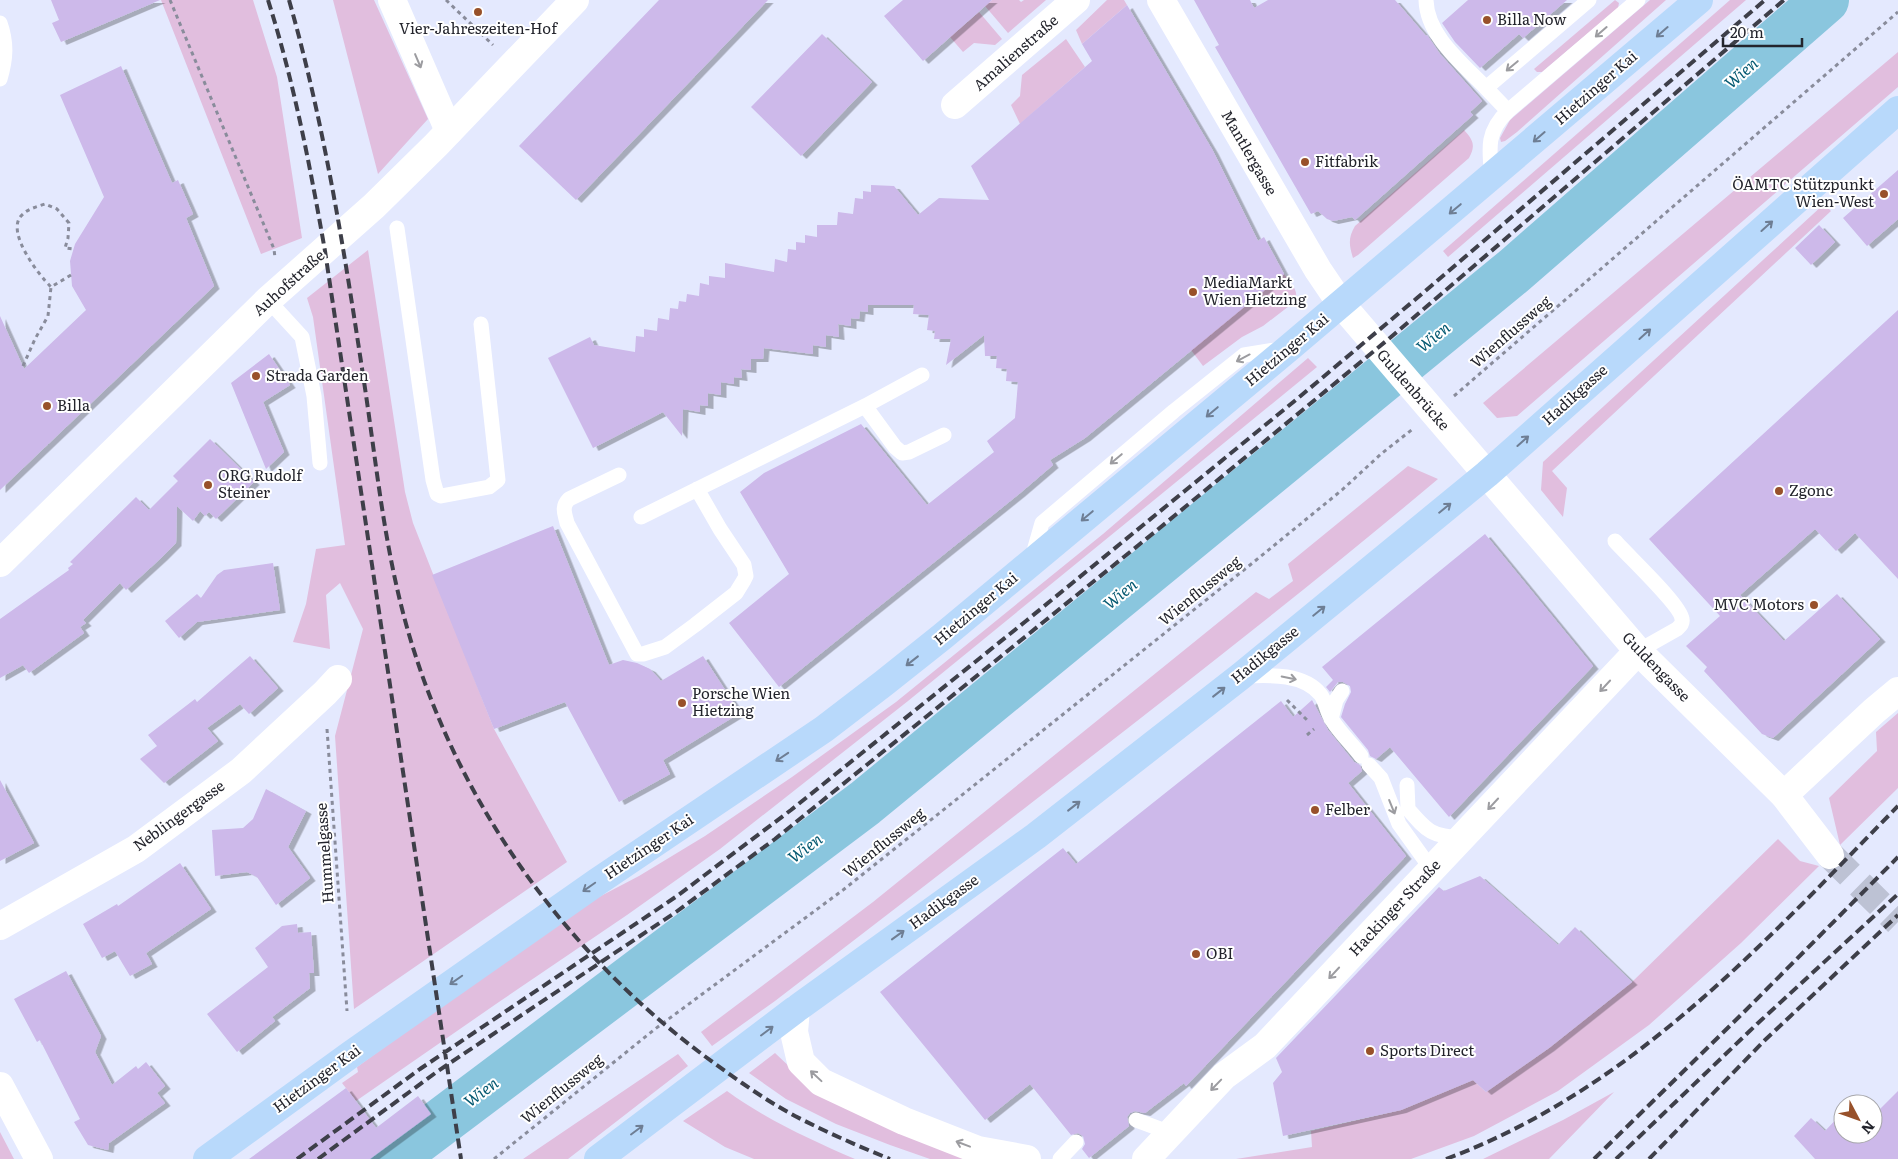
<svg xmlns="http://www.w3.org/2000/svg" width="1898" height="1159" viewBox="0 0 1898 1159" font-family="Literata,serif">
	<defs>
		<filter id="shadow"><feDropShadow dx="5.5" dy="3" stdDeviation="0" flood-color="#0004"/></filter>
	</defs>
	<rect width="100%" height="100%" fill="#e4e9fe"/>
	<path fill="#e1bede" d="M161 0H253L277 77 302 238 261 254Z
		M333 0H374L428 119 378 174Z
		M992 0H1019L1021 2 1024 0H1046L1008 33 985 6Z
		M1107 0H1124L1127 5 1082 44 1076 30Z
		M1615 0 1619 3 1618 8 1542 72H1537L1534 69Z
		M1650 0H1666L1517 132 1505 141 1501 142 1500 138 1510 120Z
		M1730 0H1746L1448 257 1443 251Z
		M979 12 1002 39 995 45 974 43 963 52 950 37Z
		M1066 39 1085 67 1020 124 1011 105 1020 96 1022 75Z
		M1898 52V87L1517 416 1497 418 1483 403Z
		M1464 130C1473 140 1476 145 1469 158L1358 255 1353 258C1349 245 1348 238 1355 226Z
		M1824 204 1831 211 1552 471 1567 488 1563 517 1541 490 1543 462Z
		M368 250 405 492 413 523 494 729 567 862 354 1009 335 736 363 629 340 583 326 595 330 649 293 642 306 604 316 549 345 545 313 317 307 298Z
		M1284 274C1290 282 1302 293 1293 303L1263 326 1242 337 1203 366 1191 350Z
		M1308 358 1317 367 908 701 720 849 627 915 496 1004 356 1101 342 1083 358 1072 357 1067 576 909 639 876 705 836 792 777 896 702 1103 534Z
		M1408 466 1438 479C1305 591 1167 698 1030 804 945 870 860 936 775 1001L712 1046 701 1032 873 902 1256 592 1269 599 1293 581 1288 564Z
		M1898 713V788L1840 845 1829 798 1877 751 1876 732Z
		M1778 839 1800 861 1819 866 1741 943 1649 1025 1558 1091 1474 1136 1411 1159H1236L1312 1147 1311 1131 1401 1110 1473 1080 1486 1092 1549 1048 1632 982Z
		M775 1053 814 1090 984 1159H930L890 1145 836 1124 786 1099 749 1073Z
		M678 1054 688 1066 568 1159H523Z
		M727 1091C767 1120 811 1140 855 1159H754L725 1147 683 1121Z
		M1614 1092 1549 1159H1483L1563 1120Z
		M0 1132 14 1159H0Z"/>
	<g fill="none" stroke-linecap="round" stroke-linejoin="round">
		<path stroke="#8ac6de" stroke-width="48" d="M392 1159 865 803 1515 270 1825 0"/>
	</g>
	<path fill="#cdb9ea" filter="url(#shadow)" d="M51 0H160L61 42 52 23 59 20Z
		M659 0H768L576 200 519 146Z
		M903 0H992L923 61 884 16Z
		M1194 0H1250L1254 8 1268 0H1395L1426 36 1427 35 1440 54 1482 101 1470 112 1473 115 1355 220 1352 217 1333 221 1327 219 1318 211 1311 214 1215 47 1219 45Z
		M1468 0H1567L1523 38 1519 34 1480 68 1455 42 1442 23Z
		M1127 5 1213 151 1258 241 1264 237 1284 274 1085 438 1050 460 1053 465 1019 494 779 687 729 623 789 574 740 492 764 473 861 424 927 505 994 452 987 441 1015 418 1018 382 1006 381 1007 369 996 368 997 356H985L984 335 946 365 951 339H934L935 331 927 330 929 315 913 314 914 305H868V312L860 311 859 319 851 318V326L838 324 839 337 826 335V347L813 345V354L764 348 763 359H751V370L741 369 742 378 734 377V384L721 382V395L708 393V406L700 405V412L683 409 682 436 663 412 593 448 548 358 590 337 594 345 635 352 636 336 644 337V329L657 331 658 318 669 320 670 308 678 309 679 301 686 302 687 294 699 296 700 283 709 285V276L725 278V263L774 272 775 259 787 262 788 249 796 250V242L805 243V235L817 237V225H837L838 212 853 214 855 198 863 199V191L871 192V185L894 186 918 215 939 198 989 200 971 166 1092 61 1082 44Z
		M822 34 872 82 801 156 751 107Z
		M121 66 172 183 178 180 193 214 186 218 214 286 0 490V316L24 369 86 310 72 286 70 261 75 244 104 197 60 95Z
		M1898 170V219L1867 246 1843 218Z
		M1819 225 1835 242 1811 265 1795 248Z
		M1898 310V579L1855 533 1836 551 1815 529 1740 595 1784 641 1837 594 1880 639 1773 738 1762 734 1704 671 1707 667 1686 646 1720 616 1649 539Z
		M269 354 290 385 263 402 284 452 266 469 231 383Z
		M210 439 254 482 216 519 209 512 205 516 200 511 193 521 177 506 176 543 161 558 126 590 120 583 83 620 86 623 80 627 84 633 29 673 23 665 0 678V619L69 570 68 568 73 564 70 562 136 497 149 510 178 481 173 476Z
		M553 526 609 665 623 660 637 663 650 669 661 681 703 656 740 713 663 760 670 774 619 802 565 702 494 729 432 575Z
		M1485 534 1593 666 1449 817 1390 747 1376 759 1370 756 1368 750 1341 717 1345 704 1351 692 1350 686 1343 682H1338L1330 692 1326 687 1333 680 1322 667Z
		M273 563 280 610 197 622 179 638 165 621 197 594 201 598 217 575 224 570Z
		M250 656 278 688 249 714 240 704 207 728 218 741 164 783 140 759 157 746 148 735 195 699 197 702Z
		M1312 700 1328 730 1354 762 1360 765 1362 771 1348 783 1406 856 1186 1086 1184 1083 1145 1113 1135 1111 1130 1113 1127 1117 1129 1126 1089 1158 1082 1149 1085 1144 1083 1136 1078 1133 1071 1135 1030 1084 985 1120 880 992 1063 848 1076 864 1281 701 1293 717Z
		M0 780 34 843 0 861Z
		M266 789 306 811 288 847 310 878 276 905 257 877 247 872 215 876 212 830 243 828 253 819Z
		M180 863 211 909 146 953 152 964 130 976 115 951 102 958 83 924 117 904 118 906Z
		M1480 876 1558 945 1575 927 1632 982 1549 1048 1486 1092 1473 1080 1401 1110 1283 1136 1273 1083 1282 1072 1276 1058 1439 887 1444 891Z
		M297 924 298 933 311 932 314 973H309L310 988 272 1017 275 1021 237 1052 207 1014 268 967 255 948 282 926Z
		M66 971 101 1036 95 1052 112 1085 136 1066 138 1069 146 1062 165 1086 157 1093 165 1103 109 1143 108 1150 88 1145 74 1122 80 1119 40 1040 37 1042 14 999Z
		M346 1088 376 1128 418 1096 431 1114 370 1159H249Z
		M1898 1091V1159H1815L1794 1136 1811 1118 1825 1131 1843 1112V1134H1873V1116Z"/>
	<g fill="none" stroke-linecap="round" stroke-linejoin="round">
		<path stroke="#bdc2d4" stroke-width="28" stroke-dasharray="28 14" stroke-linecap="butt" d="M1830 855 1898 922"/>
		<path stroke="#898c9b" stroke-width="3" stroke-dasharray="4 4" stroke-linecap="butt" d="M170 0 274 249 275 258
			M446 0 493 45
			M71 275 51 287C39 275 6 233 21 216 27 209 36 207 45 204L57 209 69 223 68 238 65 248 74 249
			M23 366 35 339 48 316 51 287
			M1454 396 1898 12
			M1287 700 1309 722
			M327 729 347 1011
			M1307 735 1314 729
			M494 1159 655 1029 843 890 1255 561 1342 490 1381 454 1414 428"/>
		<path stroke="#fff" stroke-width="15" d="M1426 0C1427 36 1462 63 1486 88
			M0 23C7 43 6 59 0 79
			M1508 111 1638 0
			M1492 177C1489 149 1486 132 1508 111L1486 88 1589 0
			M397 228 433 480 437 494 441 496 489 487 498 480 481 324
			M268 300 302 337 314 396 320 463
			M865 406 895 447 902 453 909 452 944 435
			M619 475 569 499C561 507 565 514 567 523L637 654H643L665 647 695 625 736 593 744 580 746 576 744 565 720 529 697 489
			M641 517 865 406 922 375
			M1615 541C1627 555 1681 605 1682 619 1683 624 1680 626 1677 629L1638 651
			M1032 558 1042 523 1174 411 1244 355 1281 349
			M1245 676C1269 675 1304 673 1321 695 1326 702 1327 713 1332 720 1340 733 1352 744 1361 756
			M1331 719 1336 700 1342 691
			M1369 765 1381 778 1399 824 1432 870
			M1407 785 1408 809C1428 832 1431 836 1462 838
			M1136 1120 1171 1133
			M1060 1159 1076 1142"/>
		<path stroke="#fff" stroke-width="28" d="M392 0 449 131
			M955 105 1076 0
			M1784 795 1874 711 1898 691
			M0 926 136 849 241 771 325 693 338 679
			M796 1009 794 1032 801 1062 821 1082 904 1121 978 1150 1027 1159
			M0 1086 39 1159
			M1146 1159 1224 1076 1265 1046 1638 651"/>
		<path stroke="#fff" stroke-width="28" d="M1161 0 1318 270 1341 304 1638 651 1784 795 1830 855
			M0 563 268 300 374 206 436 145 575 0"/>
		<path stroke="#b8d9fb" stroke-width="28" d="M207 1159 350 1055 597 882 824 729 884 683 943 636 1290 347 1699 0
			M598 1159 796 1009 1036 836 1241 676 1487 474 1898 110"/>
		<path stroke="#3e3f49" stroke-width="4" stroke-dasharray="10 5" stroke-linecap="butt" d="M268 0C294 82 310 166 325 251L461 1159
			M289 0C324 123 344 249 363 375 374 446 381 518 397 588 440 779 555 948 714 1063 740 1082 767 1101 795 1116 826 1132 858 1146 890 1159
			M297 1159 420 1069 677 896 791 810 1026 621 1297 399 1417 298 1765 0
			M318 1159 438 1071 676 912 775 839 1156 531 1391 337 1784 0
			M1446 1159C1631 1090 1763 944 1898 806
			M1594 1159 1746 1010 1898 857
			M1616 1159 1757 1024 1898 894
			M1649 1159 1765 1040 1898 915"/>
	</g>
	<defs><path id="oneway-shaft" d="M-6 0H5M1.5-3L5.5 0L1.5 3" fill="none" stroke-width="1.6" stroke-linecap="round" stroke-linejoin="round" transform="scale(1.25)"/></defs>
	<g stroke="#9c9ca0">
		<use href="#oneway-shaft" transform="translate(1601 32) rotate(139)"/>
		<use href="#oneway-shaft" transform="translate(418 61) rotate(67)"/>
		<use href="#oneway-shaft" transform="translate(1512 66) rotate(140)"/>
		<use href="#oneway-shaft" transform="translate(1243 358) rotate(152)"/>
		<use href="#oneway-shaft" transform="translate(1116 459) rotate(140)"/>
		<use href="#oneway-shaft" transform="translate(1289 678) rotate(12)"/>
		<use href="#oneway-shaft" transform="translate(1605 686) rotate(133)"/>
		<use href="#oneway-shaft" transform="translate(1493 804) rotate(133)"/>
		<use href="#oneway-shaft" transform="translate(1392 807) rotate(68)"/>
		<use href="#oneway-shaft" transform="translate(1334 973) rotate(133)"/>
		<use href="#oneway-shaft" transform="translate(816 1076) rotate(-137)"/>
		<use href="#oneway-shaft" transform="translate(1216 1085) rotate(134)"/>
		<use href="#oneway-shaft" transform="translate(963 1144) rotate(-159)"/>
	</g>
	<g stroke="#6e7e94">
		<use href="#oneway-shaft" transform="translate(1662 32) rotate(139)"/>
		<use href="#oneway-shaft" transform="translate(1539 137) rotate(139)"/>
		<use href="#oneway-shaft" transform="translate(1455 209) rotate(140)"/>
		<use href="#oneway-shaft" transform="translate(1767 226) rotate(-42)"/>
		<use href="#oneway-shaft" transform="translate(1645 334) rotate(-42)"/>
		<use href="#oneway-shaft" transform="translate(1212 412) rotate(140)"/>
		<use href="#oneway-shaft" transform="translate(1523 441) rotate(-42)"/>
		<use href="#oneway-shaft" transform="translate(1445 508) rotate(-39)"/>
		<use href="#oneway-shaft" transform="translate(1087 516) rotate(140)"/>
		<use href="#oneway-shaft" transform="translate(1319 611) rotate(-39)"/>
		<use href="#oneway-shaft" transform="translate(912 661) rotate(142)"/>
		<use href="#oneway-shaft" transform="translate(1219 692) rotate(-38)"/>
		<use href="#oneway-shaft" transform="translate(782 757) rotate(146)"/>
		<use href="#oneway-shaft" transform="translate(1074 806) rotate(-38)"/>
		<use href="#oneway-shaft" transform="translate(589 887) rotate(145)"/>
		<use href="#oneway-shaft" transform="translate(898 935) rotate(-36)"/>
		<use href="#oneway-shaft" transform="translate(456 980) rotate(145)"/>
		<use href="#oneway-shaft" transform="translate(767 1031) rotate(-37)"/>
		<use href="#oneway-shaft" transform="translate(637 1130) rotate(-37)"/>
	</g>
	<g fill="#98512a" stroke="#fff" stroke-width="2">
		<circle cx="478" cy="12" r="5"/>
		<circle cx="1487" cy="20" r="5"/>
		<circle cx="1305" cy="162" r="5"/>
		<circle cx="1884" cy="194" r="5"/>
		<circle cx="1193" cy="292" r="5"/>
		<circle cx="256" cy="376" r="5"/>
		<circle cx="47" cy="406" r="5"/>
		<circle cx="208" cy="485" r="5"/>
		<circle cx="1779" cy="491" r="5"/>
		<circle cx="1814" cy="605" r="5"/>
		<circle cx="682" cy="703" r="5"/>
		<circle cx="1315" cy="810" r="5"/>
		<circle cx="1196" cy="954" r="5"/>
		<circle cx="1370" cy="1051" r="5"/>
	</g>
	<g text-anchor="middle" stroke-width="4" stroke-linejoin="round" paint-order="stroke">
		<g font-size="15" fill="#23242c" stroke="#fff" text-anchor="start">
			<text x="1497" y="25">Billa Now</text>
			<text x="478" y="34" text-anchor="middle">Vier-Jahreszeiten-Hof</text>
			<text x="1315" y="167">Fitfabrik</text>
			<text x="1874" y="190" text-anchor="end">ÖAMTC Stützpunkt<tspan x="1874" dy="17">Wien-West</tspan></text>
			<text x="1203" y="288">MediaMarkt<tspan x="1203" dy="17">Wien Hietzing</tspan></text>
			<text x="266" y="381">Strada Garden</text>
			<text x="57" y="411">Billa</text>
			<text x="218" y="481">ORG Rudolf<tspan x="218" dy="17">Steiner</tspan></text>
			<text x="1789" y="496">Zgonc</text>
			<text x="1804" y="610" text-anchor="end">MVC Motors</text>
			<text x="692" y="699">Porsche Wien<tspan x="692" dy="17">Hietzing</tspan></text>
			<text x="1325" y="815">Felber</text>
			<text x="1206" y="959">OBI</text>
			<text x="1380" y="1056">Sports Direct</text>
		</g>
		<g font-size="15" fill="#23242c" stroke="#fff">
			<text transform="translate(1016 53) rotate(-41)" y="5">Amalienstraße</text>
			<text transform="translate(1596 88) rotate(-41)" y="5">Hietzinger Kai</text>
			<text transform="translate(1249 153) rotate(60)" y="5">Mantlergasse</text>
			<text transform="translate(289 283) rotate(-42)" y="5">Auhofstraße</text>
			<text transform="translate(1511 332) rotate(-41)" y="5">Wienflussweg</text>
			<text transform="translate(1287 350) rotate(-40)" y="5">Hietzinger Kai</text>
			<text transform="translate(1413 390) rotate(49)" y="5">Guldenbrücke</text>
			<text transform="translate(1575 395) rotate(-42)" y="5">Hadikgasse</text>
			<text transform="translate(1200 591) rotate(-39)" y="5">Wienflussweg</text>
			<text transform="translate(976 609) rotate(-40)" y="5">Hietzinger Kai</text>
			<text transform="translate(1265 655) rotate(-39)" y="5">Hadikgasse</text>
			<text transform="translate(1656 667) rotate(46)" y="5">Guldengasse</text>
			<text transform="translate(179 816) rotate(-36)" y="5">Neblingergasse</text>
			<text transform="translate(884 843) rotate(-39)" y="5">Wienflussweg</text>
			<text transform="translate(649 847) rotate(-34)" y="5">Hietzinger Kai</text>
			<text transform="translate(325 853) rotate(-94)" y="5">Hummelgasse</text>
			<text transform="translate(944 902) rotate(-36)" y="5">Hadikgasse</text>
			<text transform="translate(1395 908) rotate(-47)" y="5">Hackinger Straße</text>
			<text transform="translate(317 1079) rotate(-36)" y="5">Hietzinger Kai</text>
			<text transform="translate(562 1089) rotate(-39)" y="5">Wienflussweg</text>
		</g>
		<g font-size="16" font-style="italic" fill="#065a72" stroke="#fff">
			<text transform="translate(1741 73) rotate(-41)" y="6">Wien</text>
			<text transform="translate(1433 337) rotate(-39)" y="6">Wien</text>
			<text transform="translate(1120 594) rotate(-39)" y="6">Wien</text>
			<text transform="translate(805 848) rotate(-37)" y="6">Wien</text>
			<text transform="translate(481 1092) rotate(-37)" y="6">Wien</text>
		</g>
	</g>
	<g transform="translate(1858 1119) rotate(131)"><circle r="24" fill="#ffffff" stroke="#a7a7ab"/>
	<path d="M0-4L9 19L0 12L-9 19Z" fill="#98512a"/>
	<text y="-8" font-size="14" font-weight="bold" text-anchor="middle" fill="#23242c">N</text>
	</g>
	<path d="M1723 38v8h79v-8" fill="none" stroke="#23242c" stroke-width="2.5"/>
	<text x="1730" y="38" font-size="15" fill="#23242c" stroke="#ffffff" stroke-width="4" paint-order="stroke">20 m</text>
</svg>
